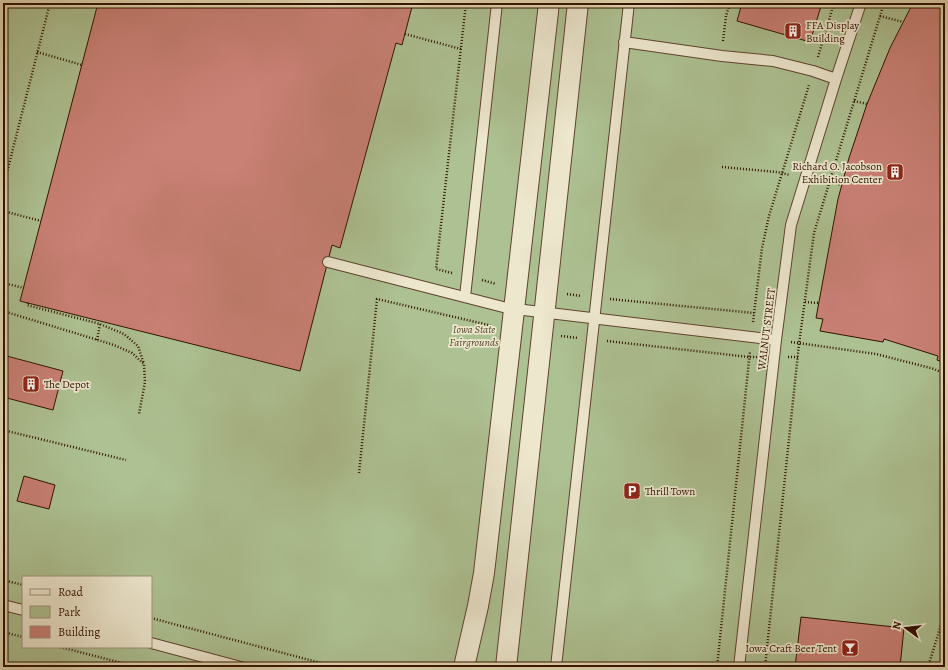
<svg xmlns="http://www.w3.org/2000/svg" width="948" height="670" viewBox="0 0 948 670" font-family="Alegreya,serif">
	<rect width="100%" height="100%" fill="#e4dab3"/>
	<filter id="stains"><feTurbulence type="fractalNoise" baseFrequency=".005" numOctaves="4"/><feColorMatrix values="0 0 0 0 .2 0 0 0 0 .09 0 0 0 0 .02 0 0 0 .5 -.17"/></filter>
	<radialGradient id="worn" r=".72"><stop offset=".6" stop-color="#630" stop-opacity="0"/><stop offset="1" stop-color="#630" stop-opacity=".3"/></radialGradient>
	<path fill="#adc192" stroke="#6f694a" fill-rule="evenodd" d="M3 3H945V667H3ZM23 577H151V647H23Z"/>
	<path fill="#c98075" stroke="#311101" d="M98 3H413L402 45 396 43 340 248 332 245 300 371 20 301Z
		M742 3H822L810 42 737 21Z
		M913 3H945V363L937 360 938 356 884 339 883 342 820 331 823 319 816 318 838 199 849 158 867 104 890 48Z
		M3 355 63 371 53 410 3 397Z
		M24 476 55 485 49 509 17 501Z
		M801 617 904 628 900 667H795Z"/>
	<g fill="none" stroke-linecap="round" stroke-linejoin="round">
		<defs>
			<path id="lane" d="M3 4V3
				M624 42 722 56 773 61 813 71 836 79
				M328 262 507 308 776 340
				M465 297 497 3
				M3 605 23 610
				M151 643 241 667
				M556 667 629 3
				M739 667 776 340 791 225 836 79 861 3"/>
			<path id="street" d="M464 667 478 606 484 573 549 3
				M506 667 578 3"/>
		</defs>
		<use href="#lane" stroke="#5e432e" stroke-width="12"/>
		<use href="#street" stroke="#5e432e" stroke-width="22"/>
		<path stroke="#311101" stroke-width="2.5" stroke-dasharray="1 2" stroke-linecap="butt" d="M880 16 903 22
			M405 34 461 49
			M723 41 726 16 730 3
			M37 52 82 65
			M818 57 834 3
			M854 101 867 104
			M722 167 777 172 790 175
			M821 181 842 185
			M3 188 50 3
			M3 211 41 221
			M452 273 436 269 466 3
			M482 280 496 284
			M3 283 24 288
			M567 294 581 296
			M610 299 754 313
			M805 302 819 303
			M28 303 27 305 100 324 124 334 138 346 144 364
			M3 311 114 345 132 353 144 364 145 382 139 414
			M753 322 762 248 769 216 809 85
			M561 336 578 338
			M97 340 100 324
			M607 341 749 357H759
			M791 342 876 354 934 369 945 374
			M788 357H798
			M3 430 126 460
			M359 473 377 299 493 326
			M3 580 23 585
			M151 618 336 667
			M3 632 23 637
			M60 647 138 667
			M717 667 750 351
			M765 667 799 344 814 233 884 3
			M928 667 945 612"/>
		<use href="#lane" stroke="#ede7ce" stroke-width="10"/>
		<use href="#street" stroke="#ede7ce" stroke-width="20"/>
	</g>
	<defs>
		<symbol id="building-square" viewBox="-11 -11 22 22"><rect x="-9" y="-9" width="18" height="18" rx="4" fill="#8f2418" stroke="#ede7ce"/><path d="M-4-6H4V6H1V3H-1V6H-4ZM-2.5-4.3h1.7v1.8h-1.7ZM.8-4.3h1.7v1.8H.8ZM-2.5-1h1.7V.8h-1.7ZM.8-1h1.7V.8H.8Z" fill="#fff"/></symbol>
		<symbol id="parking-square" viewBox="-11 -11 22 22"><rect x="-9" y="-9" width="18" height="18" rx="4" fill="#8f2418" stroke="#ede7ce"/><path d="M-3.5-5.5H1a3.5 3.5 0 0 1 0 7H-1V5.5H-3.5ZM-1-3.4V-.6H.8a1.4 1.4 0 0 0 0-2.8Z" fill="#fff"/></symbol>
		<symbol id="bar-square" viewBox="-11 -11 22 22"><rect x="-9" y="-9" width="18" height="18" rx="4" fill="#8f2418" stroke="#ede7ce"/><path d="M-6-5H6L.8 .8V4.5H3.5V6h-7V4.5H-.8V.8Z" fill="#fff"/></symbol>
	</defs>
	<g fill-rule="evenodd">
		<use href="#building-square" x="783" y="21" width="20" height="20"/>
		<use href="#building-square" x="885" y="162" width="20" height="20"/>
		<use href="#building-square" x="21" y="374" width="20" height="20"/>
		<use href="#parking-square" x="622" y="481" width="20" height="20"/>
		<use href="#bar-square" x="840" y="638" width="20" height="20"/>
	</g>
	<g text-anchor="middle" stroke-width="3.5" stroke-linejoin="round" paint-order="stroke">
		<g font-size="11" fill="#311101" stroke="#ede7ce" text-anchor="start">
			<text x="806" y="29">FFA Display<tspan x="806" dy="13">Building</tspan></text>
			<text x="882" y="170" text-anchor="end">Richard O. Jacobson<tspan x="882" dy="13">Exhibition Center</tspan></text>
			<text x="44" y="388">The Depot</text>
			<text x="645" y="495">Thrill Town</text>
			<text x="837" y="652" text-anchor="end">Iowa Craft Beer Tent</text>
		</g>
		<g font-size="11" font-style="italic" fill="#56462c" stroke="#ede7ce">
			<text x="474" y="333">Iowa State<tspan x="474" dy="13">Fairgrounds</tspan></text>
		</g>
		<g font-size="11" fill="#311101" stroke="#ede7ce">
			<text transform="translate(766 329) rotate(-83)" y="4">WALNUT STREET</text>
		</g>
	</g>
	<rect width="948" height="670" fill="none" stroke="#e4dab3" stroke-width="16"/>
	<rect x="4" y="4" width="940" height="662" fill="none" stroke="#311101" stroke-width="2"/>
	<rect x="8" y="8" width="932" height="654" fill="none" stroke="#311101"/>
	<rect x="22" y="576" width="130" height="72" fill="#ede7ce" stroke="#a2917c"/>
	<rect x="30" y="589" width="20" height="6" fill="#ede7ce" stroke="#a2917c"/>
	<text x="58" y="596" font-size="12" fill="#311101">Road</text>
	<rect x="30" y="606" width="20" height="12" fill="#adc192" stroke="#a2917c"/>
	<text x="58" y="616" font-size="12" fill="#311101">Park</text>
	<rect x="30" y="626" width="20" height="12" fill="#c98075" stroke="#a2917c"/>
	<text x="58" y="636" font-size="12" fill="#311101">Building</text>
	<g transform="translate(906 628) rotate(285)" stroke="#ede7ce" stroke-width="3" paint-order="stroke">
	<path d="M0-3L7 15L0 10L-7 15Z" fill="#311101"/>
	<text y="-6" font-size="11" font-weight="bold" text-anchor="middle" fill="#311101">N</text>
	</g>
	<rect width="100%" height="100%" filter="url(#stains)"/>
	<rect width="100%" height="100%" fill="url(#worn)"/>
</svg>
